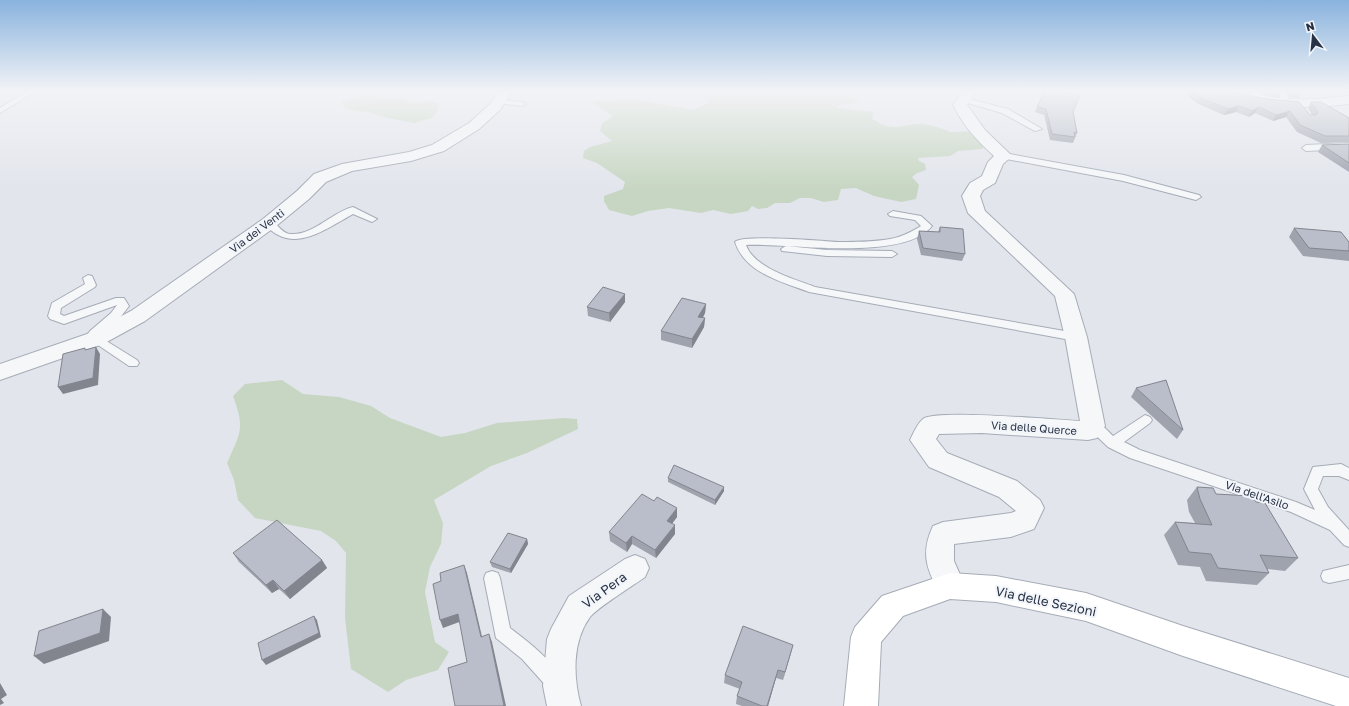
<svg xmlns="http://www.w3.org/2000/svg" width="1349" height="706" viewBox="0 0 1349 706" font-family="'Golos Text',sans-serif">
	<rect width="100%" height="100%" fill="#e2e5ec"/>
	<path fill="#c7d6c2" d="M722 90H868L870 91 868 94 849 93 847 96 859 100 856 103 839 105 837 108 874 112 872 119C877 121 881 125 886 126 897 129 906 125 917 124 927 124 940 127 950 132 970 132 969 128 985 144L982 149 958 151 950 156 918 158 919 161 925 164 926 170 917 173 912 177 919 185 916 199 901 202 874 196 856 188 841 189 838 200 824 202 811 198H800L790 203H775L767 208 758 209 752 206 748 211 731 214 713 210 701 213 669 208 648 211 632 216 609 210 604 201V196L623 189 625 182 597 163 583 158 584 151 590 147 612 141 600 131 602 124 613 116 600 108 599 106 592 103 596 101 633 99 693 110 708 103 707 97Z
		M362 95H375L383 99 404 98 409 102 420 103 430 101 438 103 439 105 437 112 431 118 415 123 388 118 368 112 356 111 346 108 341 102Z
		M282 380 303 394 339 397 371 406 390 418 441 437 465 433 497 423 564 418 577 419 578 429 527 453 491 466 434 500 443 523 441 544 430 567 425 592 435 642 449 652 438 670 406 680 388 692 351 669 345 618 346 553 336 541 321 531 255 518 238 500 234 480 227 463C241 431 245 429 233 396L245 384Z"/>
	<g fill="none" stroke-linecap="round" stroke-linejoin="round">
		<defs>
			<path id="lane" d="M29 90H38L0 113V108Z
				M1025 90H1034L1030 92Z
				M1249 90H1257L1267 99 1260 101Z
				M1277 90H1285L1291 103 1290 105H1284Z
				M961 97 1008 109 1042 129 1035 131 1002 113 961 101Z
				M495 99 522 102 526 104 522 106 498 103H495Z
				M1349 143V149L1306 151 1302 148 1306 145Z
				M1004 153 1124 175 1199 195 1201 197 1196 200 1123 181 1001 158V154Z
				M353 207 377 219 372 222 353 214C324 230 291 256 264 223L269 220C277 222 281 233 290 234 313 236 332 212 353 207Z
				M893 211 921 216 932 226C904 262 789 243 746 245 754 268 794 279 815 287L1076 333 1080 334 1082 337 1080 340 1076 341 809 292C782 282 745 273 735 242 742 234 823 241 838 242 855 242 873 242 890 239 902 237 911 232 921 226L915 220 890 216 888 214Z
				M786 246 827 250 892 251 897 254 892 257 827 256 782 251 781 249Z
				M88 275 92 276 96 285 95 287 61 308 60 314 64 316 116 298H124L129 306 119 319 100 335V337L137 360 139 363 137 366H129L89 339 88 334 90 331 111 313 117 305 64 324 50 319 48 316 52 303 85 284 83 278Z
				M1145 415 1150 417 1152 420 1150 423 1124 442 1140 450 1296 502 1315 510 1304 489 1313 467 1341 464 1349 468V480L1339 476H1323L1318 489 1328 507 1349 530V547L1344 545 1330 530 1291 512 1130 458 1108 447 1086 426 1088 422C1098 419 1106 429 1113 436Z
				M1349 565V579L1329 583 1323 581 1321 576 1323 571Z
				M492 571 498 573 500 578 510 628C527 641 554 661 563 682L560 688 554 691 548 688 522 659 496 638 484 578 486 573Z"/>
			<path id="street" d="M499 90H513L500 110 479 129 444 151 411 161 352 171 326 182 309 199 275 227 145 321 103 344 0 380V364L87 334 131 311 263 219 297 191 314 174 342 164 409 152 432 145 469 123 490 104Z
				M958 90H972L975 94 967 105 985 130 1012 156 1003 164 995 183 983 190 980 196 985 211 1074 294 1087 337 1105 426 1097 438 1088 440 982 433 939 434 936 439 947 453 1017 481 1040 500 1044 508 1034 529 1011 537 954 544V561L965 586 960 595 950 599 940 595C927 569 920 554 933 526L943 522 1011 513 1016 511 999 497 929 467 910 440C913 434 917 424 923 419 935 409 1058 420 1080 421L1065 337 1055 296 968 213 962 196 970 183 982 176 988 162 994 156C977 141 963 125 953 105L961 94Z
				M1214 90C1235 88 1257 95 1278 98 1302 101 1325 98 1349 96V104C1305 109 1277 108 1233 98 1227 96 1218 95 1214 90Z
				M635 555 645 559 649 568 645 577C634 585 597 608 590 617 572 642 573 677 581 706H547L543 686 547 639 551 629 569 596 625 559Z"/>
			<path id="secondary" d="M950 573 996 576 1086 593 1183 626 1349 678V706H1336L1183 656 1086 621 996 602 950 599 903 616 881 642 878 706H844L851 637 855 627 882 596Z"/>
		</defs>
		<use href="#lane" stroke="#a6acb7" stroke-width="2"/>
		<use href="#street" stroke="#a6acb7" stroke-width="2"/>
		<use href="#secondary" stroke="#a6acb7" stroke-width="2"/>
		<use href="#lane" fill="#f5f7f9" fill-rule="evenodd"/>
		<use href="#street" fill="#f5f7f9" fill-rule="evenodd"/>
		<use href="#secondary" fill="#fff" fill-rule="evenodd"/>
	</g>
	<path fill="#9fa3ae" d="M1187 90H1224L1310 115H1312L1308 108 1311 102 1349 118V142L1321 143 1297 132 1286 117 1273 121 1255 113 1249 117 1236 112 1224 115 1198 104 1185 94Z
		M1236 90H1249L1248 91Z
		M1258 90H1282L1278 97 1264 94Z
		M1286 90H1300L1303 92 1299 98 1290 97Z
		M1062 92 1073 112 1077 133 1073 143 1050 140 1044 115 1035 112 1037 107Z
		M1349 144V172L1318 152 1322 145Z
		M940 227 965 254 962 261 921 255 917 239 919 231 938 232Z
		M1294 228 1349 242V261L1303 256 1289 237Z
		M625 294V302L610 322 588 316 587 307Z
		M706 304 705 313 703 318H705L704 327 692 348 661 340V331Z
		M1136 388 1183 430 1177 439 1131 397Z
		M668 478 724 491 715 505 668 482Z
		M1197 487 1216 494 1256 502 1298 558 1285 571 1267 569 1269 573 1257 585 1206 581 1200 567 1178 565 1164 535 1175 522 1195 523 1189 512 1187 500Z
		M677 517 672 524 675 534 656 558 632 544 627 552 610 541 609 532Z
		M527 539 528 544 511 573 492 567 490 562Z
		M233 553 322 560 327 568 290 599 279 589 272 593 239 562Z
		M793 645 783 680 776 678 768 706H742L736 704 737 696 740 689 724 683 725 675Z"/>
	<path fill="#82858d" d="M1239 106 1236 112 1224 115 1228 109Z
		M1259 107 1255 113 1249 117 1252 111Z
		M1290 111 1286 117 1273 121 1276 115Z
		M625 294V302L610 322 609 313Z
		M706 304 705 313 698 326V317Z
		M705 318 704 327 692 348V339Z
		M96 347 100 354 98 385 63 394 58 387Z
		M724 487V491L715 505V500Z
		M677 508V517L667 530V521Z
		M675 525V534L656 558 655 550Z
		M632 536V544L627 552 626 543Z
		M527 539 528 544 511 573 510 569Z
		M322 560 327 568 290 599 284 591Z
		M464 565 467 573 484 645 481 637Z
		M273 580 279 589 272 593 266 585Z
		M103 609 111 617 109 641 44 664 34 656Z
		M458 614 462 621 443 628 440 620Z
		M314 616 317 620 321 637 266 665 262 660Z
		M489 634 492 642 506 706H504Z
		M793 645 791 653 783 680 785 672Z
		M778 670 776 678 768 706H767Z
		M0 683 7 695 1 699 4 703 0 705Z"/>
	<path fill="#b9beca" stroke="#82858d" d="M1045 90H1062V92L1080 95 1073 112 1077 133 1074 132 1075 137 1052 134 1046 109 1037 107Z
		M1190 90H1224L1236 93 1267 99 1299 102 1310 115H1316L1318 112 1311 102H1321L1349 118V136H1325L1300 125 1290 111 1276 115 1259 107 1252 111 1239 106 1228 109 1201 98Z
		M1293 90H1300L1303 92 1294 91Z
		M1349 144V163L1322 145Z
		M940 227 963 229 965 254 923 248 919 231 940 232Z
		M1294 228 1341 232 1349 242V251L1309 248Z
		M603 287 625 294 609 313 587 307Z
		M682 298 706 304 698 317 705 318 692 339 661 331Z
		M96 347 93 378 58 387 63 354 85 348V350Z
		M1166 380 1183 430 1136 388Z
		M674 465 724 487 715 500 668 478Z
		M1197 487 1213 488 1216 494 1252 496 1256 502 1265 503 1298 558 1260 555 1269 573 1218 568 1211 554 1189 552 1175 522 1212 525 1200 499Z
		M642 494 654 501 657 497 677 508 667 521 675 525 655 550 632 536 626 543 609 532Z
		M277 520 322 560 284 591 273 580 266 585 233 553Z
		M508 533 527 539 510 569 490 562Z
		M464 565 481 637 489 634 504 706H455L448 668 467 662 458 614 440 620 433 584 441 581 440 573Z
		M103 609 100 633 34 656 39 631Z
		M314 616 319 633 262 660 258 643Z
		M743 626 793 645 785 672 778 670 767 706H762L737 696 742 682 725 675Z"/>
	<linearGradient id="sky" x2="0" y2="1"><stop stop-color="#89b3de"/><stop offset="0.48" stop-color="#f2f3f6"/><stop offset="1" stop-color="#f2f3f6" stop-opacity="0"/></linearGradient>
	<rect width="1349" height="189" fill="url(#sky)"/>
	<g text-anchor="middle" stroke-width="4" stroke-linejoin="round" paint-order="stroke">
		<g font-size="11" fill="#283246" stroke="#f2f5f9">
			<text transform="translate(257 231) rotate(-37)" y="4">Via dei Venti</text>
			<text transform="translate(1034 428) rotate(4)" y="4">Via delle Querce</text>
			<text transform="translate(1257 495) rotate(19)" y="4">Via dell'Asilo</text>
		</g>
		<g font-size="13" fill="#283246" stroke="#f2f5f9">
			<text transform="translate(604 590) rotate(-36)" y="5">Via Pera</text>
			<text transform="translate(1046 601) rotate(12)" y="5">Via delle Sezioni</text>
		</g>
	</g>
	<g transform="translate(1313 36) rotate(344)" stroke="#f2f5f9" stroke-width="3" paint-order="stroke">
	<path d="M0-3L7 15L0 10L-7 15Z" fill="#283246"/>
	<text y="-6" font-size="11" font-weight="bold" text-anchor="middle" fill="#283246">N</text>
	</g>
</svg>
